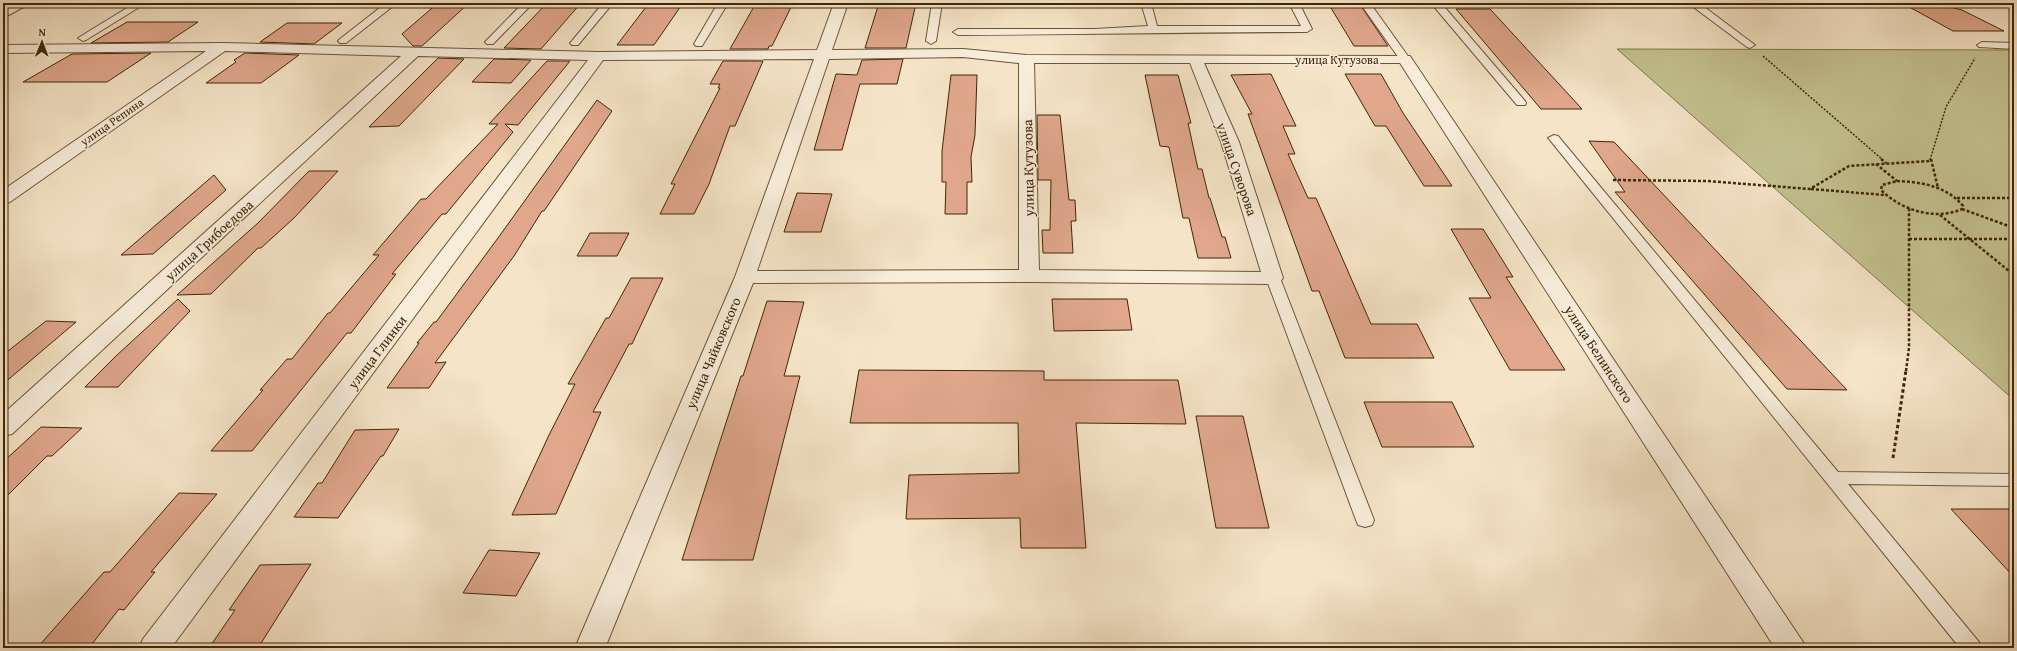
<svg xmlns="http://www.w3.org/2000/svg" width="2017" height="651" viewBox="0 0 2017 651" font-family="'Gentium Book Plus',serif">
	<rect width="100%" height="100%" fill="#f5e4c7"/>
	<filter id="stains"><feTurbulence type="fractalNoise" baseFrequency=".005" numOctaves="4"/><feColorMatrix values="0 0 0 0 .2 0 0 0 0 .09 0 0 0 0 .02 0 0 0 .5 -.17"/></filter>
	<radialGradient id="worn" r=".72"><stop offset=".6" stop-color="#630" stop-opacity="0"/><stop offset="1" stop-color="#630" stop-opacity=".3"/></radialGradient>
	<path fill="#c4c190" stroke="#82744b" d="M1617 49 2014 50V400Z"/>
	<path fill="#e0a78d" stroke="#402706" d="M438 3H469L422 46H413L402 34Z
		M547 3H581L541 49 504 48Z
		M649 3H683L654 45H617Z
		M756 3H793L772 46H769L768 49H730Z
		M879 3H916L906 48H865Z
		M1328 3H1359L1388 46H1354Z
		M1902 3H1934L1962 10 2004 31H1953Z
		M1456 9H1490L1582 109H1541Z
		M127 22H198L168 42 91 43Z
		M287 23H342L314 44 260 42Z
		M151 53 107 82H23L72 54Z
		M245 53 299 55 261 83H206L236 62 234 60Z
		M438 58 464 59 399 126 369 127Z
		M494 59 531 60 511 83 472 82Z
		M903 59 897 84H860L842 150H814L836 74 857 75 862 60Z
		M547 61H570L518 125 505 124 513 132 446 214H442L392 274H396L351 333H347L252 451H211L263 390H260L287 359H292L328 313H330L379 255H373L421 199H426L498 124H489Z
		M723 61H763L735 126H730L709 184 694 214H660L675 184H671L720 88H718L720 84H710Z
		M1271 74 1296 126H1283L1295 154H1288L1308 198H1316L1371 324H1417L1434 358H1345L1319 291H1312L1248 114H1252L1231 75Z
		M1345 74H1381L1403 113 1452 186H1424L1386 126H1375Z
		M951 75H977L975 135 971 157 972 182H967V214H945L946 182H942V151Z
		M1145 75H1178L1191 123H1188L1198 169H1202L1209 198H1210L1222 237H1225L1231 258H1198L1189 218H1183L1169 147 1160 146Z
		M597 100 612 111 544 211H542L514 256 435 363 446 362 429 388H387L419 343H417L434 322H436L498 238Z
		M1037 115H1060L1069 200H1075L1076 221H1071L1073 253H1043L1042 230H1050L1051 180H1038Z
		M1589 141 1614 142 1847 390 1787 389 1615 192H1625Z
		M309 171H338L294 218 261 248H258L211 294 177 295 258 223Z
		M214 175 226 190 153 254 121 255Z
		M797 193 832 194 821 232H784Z
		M1451 229H1483L1513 277H1506L1565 370H1510L1469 298H1491Z
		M590 233H629L617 256H577Z
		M631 278H663L632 344H629L593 412H601L556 514 512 515 549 435 575 384H568L606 318H609Z
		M178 299 190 311 118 387H85L116 356Z
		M1052 299H1127L1132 330 1054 331Z
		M767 301 804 302 784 376H800L753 560H682L741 376H743Z
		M46 321 76 322 3 384V355Z
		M859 370 1044 371V380H1178L1186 424 1076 423 1086 548H1021L1020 518 906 519 909 475 1019 473 1018 423H850Z
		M1364 402H1452L1474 447H1382Z
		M1196 416H1243L1269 528H1216Z
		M41 427 82 428 52 456H47L3 500V462Z
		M399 429 383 456H381L338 518 294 517 318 483H322L355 430Z
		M179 493 217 494 151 572H155L124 610 119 609 89 648H37L104 572H110Z
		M1951 509H2014V577Z
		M489 550 540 553 516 596 463 593Z
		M311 564 258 648H209L235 610H229L260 565Z"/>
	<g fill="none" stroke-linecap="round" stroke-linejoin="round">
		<defs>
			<path id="lane" d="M19 3H31L3 18V11Z
				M135 3H146L86 40 83 41 78 38Z
				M386 3H397L346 43H340L338 41 340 39Z
				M523 3H533L493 44H487L485 42 487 40Z
				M603 3H613L578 45H572L570 43 572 41Z
				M718 3H728L702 46H696L694 44Z
				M932 3H942L936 41 931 44 926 41Z
				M1141 3H1151L1157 26H1301L1289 3H1299L1312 29 1307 32C1191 32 1074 35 958 35L953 32 958 29H1095L1148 26Z
				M1360 3H1370L1410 59 1409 61H1401Z
				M1431 3H1441L1525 101 1526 103 1525 105H1517Z
				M1688 3H1699L1755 45 1750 48 1747 47Z
				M1982 42 2014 43V49L1979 47 1977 45Z
				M1554 135 1558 136 1838 472 2014 474V486L1848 484 1979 642 1982 648H1960L1550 140 1548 138Z
				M1273 274 1278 275 1280 278 1374 520 1372 525 1365 527 1358 525 1356 520 1266 278 1268 275Z"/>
			<path id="street" d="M834 3H848L832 50 963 49 1026 55 1410 56 1807 648H1775L1400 63H1204L1239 142 1283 278 1280 282 1273 284 1029 282 753 283 605 648H575L735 277 814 59 603 60 171 648H139L143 639 588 60 418 56 12 434 3 436V414L401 56 225 51 10 202 3 204V190L206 51 3 53V45L222 43 599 52 817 50ZM963 57 1019 63V270L757 271 829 59ZM1034 63H1190L1221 142 1261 272 1039 270Z"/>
		</defs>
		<use href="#lane" stroke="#6d5636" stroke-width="2"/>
		<use href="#street" stroke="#6d5636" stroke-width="2"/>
		<path stroke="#402706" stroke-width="1.5" stroke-dasharray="2 1.5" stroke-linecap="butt" d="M1763 56 1883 160
			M1930 160 1946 107 1975 58"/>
		<path stroke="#402706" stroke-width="2.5" stroke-dasharray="3 2" stroke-linecap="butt" d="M1881 159 1886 163
			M1931 159 1938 188
			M1876 164 1897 181
			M1613 180 1707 181 1810 189 1849 166 1930 161
			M1897 181C1921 182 1947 186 1963 206L1962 209C1935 221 1901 210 1881 190L1882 185Z
			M1811 189 1885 195
			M1957 198H2014
			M1962 209 2014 228
			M1940 215 2014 275
			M1909 239H2014
			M1906 371 1909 348V208"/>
		<path stroke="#402706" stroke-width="3" stroke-dasharray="3.5 2.5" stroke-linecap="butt" d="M1893 458 1906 370"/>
		<use href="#lane" fill="#f8eddb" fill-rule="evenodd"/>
		<use href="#street" fill="#f8eddb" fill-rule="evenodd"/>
	</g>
	<g text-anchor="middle" stroke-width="3" stroke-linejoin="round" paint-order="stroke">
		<g font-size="12" fill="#402706" stroke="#f8eddb">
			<text x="1337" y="64">улица Кутузова</text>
			<text transform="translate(112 122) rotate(-35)" y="4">улица Репина</text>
		</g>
		<g font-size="14" fill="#402706" stroke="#f8eddb">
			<text transform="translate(1028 168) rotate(-91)" y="5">улица Кутузова</text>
			<text transform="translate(1237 169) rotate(71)" y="5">улица Суворова</text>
			<text transform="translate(209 240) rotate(-42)" y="5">улица Грибоедова</text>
			<text transform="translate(377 352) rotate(-53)" y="5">улица Глинки</text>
			<text transform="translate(713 353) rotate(-67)" y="5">улица Чайковского</text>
			<text transform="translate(1599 354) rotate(57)" y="5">улица Белинского</text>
		</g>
	</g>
	<rect width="2017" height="651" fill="none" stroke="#f5e4c7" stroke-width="16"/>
	<rect x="4" y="4" width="2009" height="643" fill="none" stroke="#402706" stroke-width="2"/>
	<rect x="8" y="8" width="2001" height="635" fill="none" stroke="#402706"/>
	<g transform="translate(42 42) rotate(1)" stroke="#f8eddb" stroke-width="3" paint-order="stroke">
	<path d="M0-3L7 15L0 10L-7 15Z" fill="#402706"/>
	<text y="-6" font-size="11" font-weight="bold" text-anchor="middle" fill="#402706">N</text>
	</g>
	<rect width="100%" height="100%" filter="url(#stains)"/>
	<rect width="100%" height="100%" fill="url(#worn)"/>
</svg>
